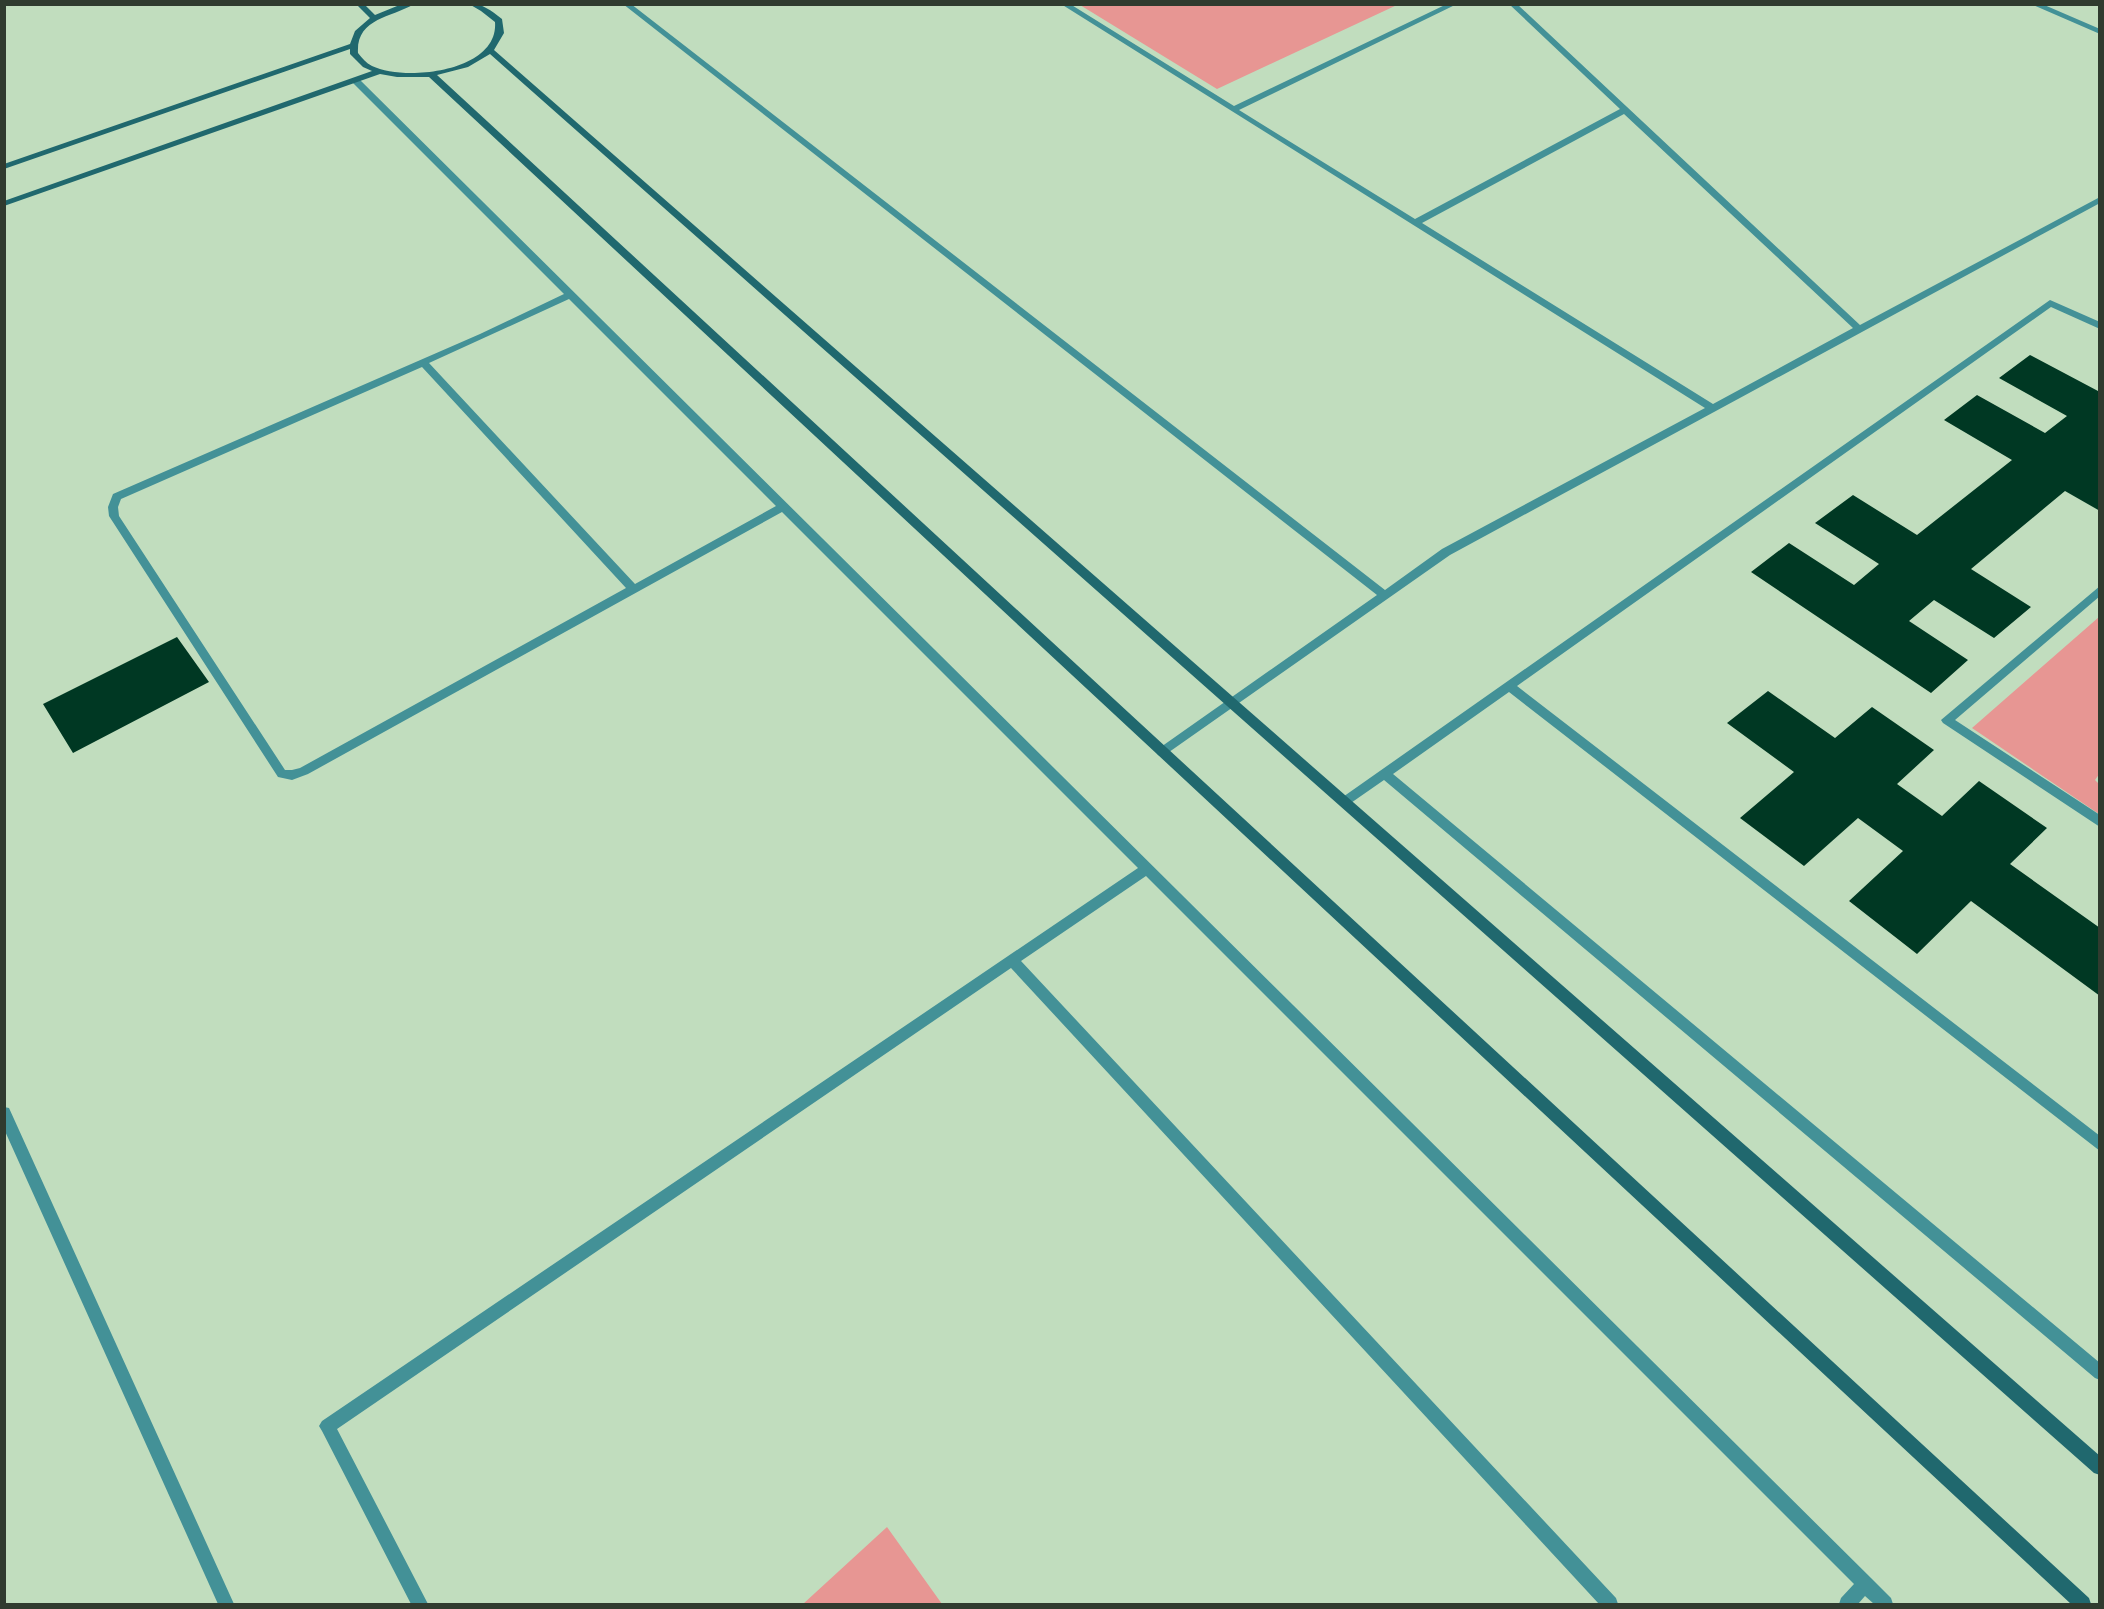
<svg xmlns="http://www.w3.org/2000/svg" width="2104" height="1609" viewBox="0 0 2104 1609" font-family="Helvetica,sans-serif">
	<rect width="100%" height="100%" fill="#c1ddbe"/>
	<path fill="#e79693" d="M1080 5V4L1397 5 1217 89Z
		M2099 617 2100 773 2095 780 2099 784V814L1972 728Z
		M887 1527 942 1604H803Z"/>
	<path fill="#003823" d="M2030 355 2098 391 2100 390V511L2065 491 1971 569 2031 607 1994 638 1934 600 1909 621 1968 660 1931 693 1751 572 1789 543 1854 585 1879 564 1815 523 1853 495 1917 535 2012 460 1944 420 1977 395 2045 433 2067 416 1999 378Z
		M177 637 209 682 73 753 43 704Z
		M1768 691 1835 738 1872 707 1934 750 1897 784 1942 816 1979 781 2047 828 2010 864 2100 928V996L1971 901 1917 954 1849 901 1903 851 1858 818 1804 866 1740 818 1794 772 1727 723Z"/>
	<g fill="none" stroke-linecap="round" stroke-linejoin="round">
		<path fill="#439197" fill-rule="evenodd" d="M352 78H358L1871 1578 1891 1598 1893 1604H1874L1865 1596 1858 1604H1839L1841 1598 1854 1584 1146 876 1021 961 1616 1598 1618 1604H1599L1011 968 337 1429 428 1604H411L322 1431 319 1426 322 1421 1138 868 782 512 308 774 292 780 278 777 109 516 108 507 113 494 480 334 564 294 352 82ZM569 299 776 506 635 584 429 363ZM422 367 626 588 300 768 292 770H285L119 516 118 507 121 499Z"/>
		<path fill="#439197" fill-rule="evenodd" d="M623 4H631L1385 590 1442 549 1705 408 1061 4H1070L1234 106 1447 4H1457L1239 110 1415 219 1620 109 1509 4H1517L1860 325 2100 197V203L1450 555 1162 757 1158 755 1156 752 1158 749 1377 595ZM1624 114 1853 328 1713 404 1422 223Z
			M2031 4H2042L2100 29V34Z
			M2050 300 2100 322V329L2051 307 1517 686 2100 1136V1151L1509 692 1393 774 2100 1363V1380L2095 1378 1384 780 1348 805H1340L1338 802 1340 799Z
			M2100 586V596L1955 720 2100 815V827L1943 723 1941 720Z
			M4 1107 9 1108 234 1604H218L4 1129Z"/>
		<path fill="#20686e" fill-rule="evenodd" d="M356 4H364L375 15 402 4H414C391 18 356 18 358 53 362 58 366 63 372 66 405 82 499 72 495 22L481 11 469 4C484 4 490 10 502 19L504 33 494 50 2100 1456V1475L2094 1473 490 54 468 67 437 75 2089 1598 2091 1604H2071L429 77H397L380 74 4 206V201L372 71 363 67 350 54V49L4 169V164L350 44 355 31 370 18Z"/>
	</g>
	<rect width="2104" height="1609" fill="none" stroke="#303b2f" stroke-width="12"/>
</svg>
